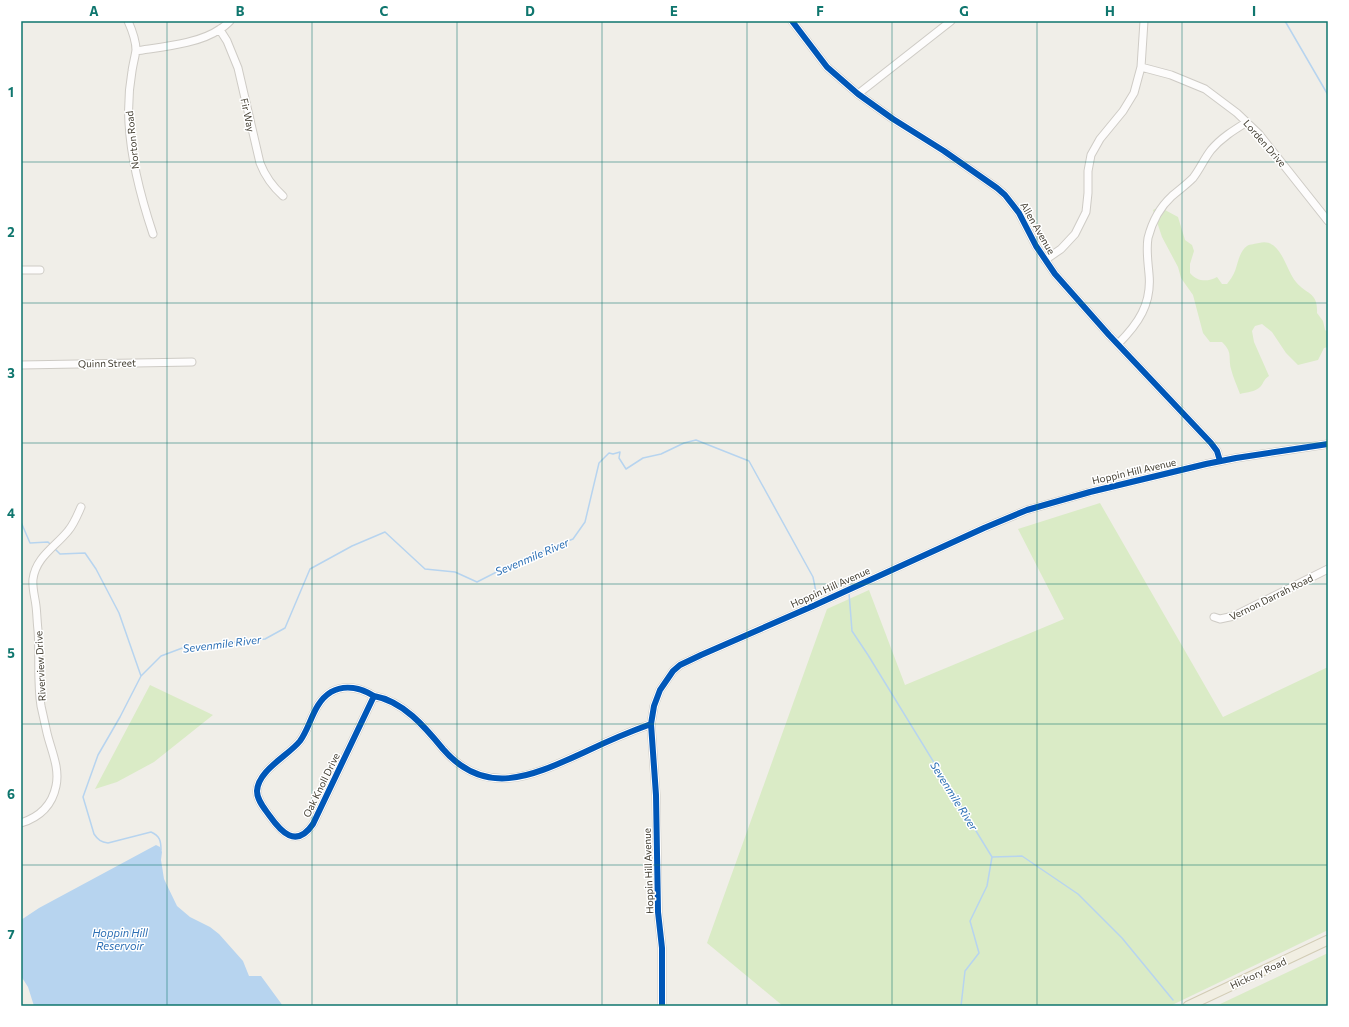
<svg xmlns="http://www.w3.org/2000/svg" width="1349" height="1027" viewBox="0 0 1349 1027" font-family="Commissioner,sans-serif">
	<rect width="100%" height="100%" fill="#f0eee8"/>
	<path fill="#daebc6" d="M1157 208 1165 210 1178 217 1185 240 1192 245 1194 251 1190 264V273C1197 282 1208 282 1217 277L1222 284H1227C1230 280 1233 276 1235 271 1238 263 1239 252 1247 246 1250 244 1256 244 1259 243 1281 237 1285 269 1296 282 1307 295 1318 292 1317 313L1323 321 1325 330 1328 332V347L1324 348 1318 360 1298 365 1286 353 1272 332 1262 324 1255 326 1252 331 1254 342 1269 376C1264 379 1264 382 1261 386 1256 392 1247 392 1240 394 1237 386 1233 377 1231 369 1228 356 1233 353 1222 342H1210L1203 333 1193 295 1181 278 1178 267 1162 237 1153 210Z
		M1100 503 1223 717 1328 667V930L1170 1006H783L707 943 827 609 869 590 905 685 1064 619 1018 529Z
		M150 685 213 715 154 762 117 782 95 789Z
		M1328 953V1006H1216Z"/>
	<path fill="#b7d4ef" d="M156 845 160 847 162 852 161 860 164 879 177 906 190 917 210 927 219 934 243 961 249 976H261L283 1006H34L28 987 21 976V920L39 908Z"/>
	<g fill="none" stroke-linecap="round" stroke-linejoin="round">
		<path stroke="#b7d4ef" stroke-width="1.5" d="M1285 21 1328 95
			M21 522 30 543 48 542 51 545
			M55 549 60 554 85 553 96 569 119 613 141 676
			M849 593 852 631 868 655 992 857 987 886 970 921 979 953 965 971 961 1006
			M161 850C161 841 160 836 151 832L108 843C101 842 98 840 94 834L83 797 98 755 120 717 141 676 161 656 185 647 265 639 285 628 310 569 352 546 385 532 425 569 455 572 477 582 518 561 573 539 585 522 599 463 609 453 613 454 620 452 619 458 626 469 643 458 661 454 684 443 696 440 749 461 813 577 816 592 841 586
			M992 857 1022 856 1078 894 1122 938 1173 1000"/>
		<defs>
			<path id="minor" d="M128 21C132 30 136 40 136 50 135 57 133 64 132 71 129 88 128 106 129 123 131 161 141 198 153 234
				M792 21 827 67 858 94 893 119 944 151 997 188 1005 195 1019 213 1036 246 1055 274 1109 335 1211 443 1217 451 1220 461
				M220 30 227 41 238 68 260 163C265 176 272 186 283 196
				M136 51C161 47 199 44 220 29 224 27 227 24 230 21
				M1141 67 1171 75 1205 89 1237 113 1259 134 1328 221
				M858 94 951 21
				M1045 260 1061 249 1075 234 1086 212 1088 193V171L1091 155 1100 139 1123 111 1134 93 1141 67 1144 21
				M21 270H40
				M1118 344C1138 324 1152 304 1149 274 1148 262 1146 250 1148 238 1152 222 1160 207 1172 196 1179 190 1186 185 1193 178 1200 169 1204 159 1211 150 1221 138 1234 130 1247 122
				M21 365 192 362
				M1214 617 1220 619 1234 616 1328 569
				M374 696C361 688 345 684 331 692 313 703 311 726 300 741 288 756 258 770 257 791 257 800 264 808 269 815 281 832 296 849 313 824L374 696C403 701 425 727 443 749 487 800 536 774 587 751 608 741 629 732 651 724
				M21 823C40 817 52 806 56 786 60 768 51 750 47 733 45 724 43 715 41 706 37 681 40 655 38 630 37 622 37 614 36 606 35 597 32 588 33 579 36 557 55 547 68 531 74 524 77 516 81 507
				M662 1006V948L658 912 656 795 651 724 654 706 660 690 673 671 680 665 701 655 813 606 984 528 1027 510 1090 492 1206 464 1236 458 1328 444"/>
			<path id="major" d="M1188 1006 1328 940"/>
		</defs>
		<use href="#minor" stroke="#cecbc5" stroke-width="9"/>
		<use href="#major" stroke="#d2ccb5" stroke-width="11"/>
		<use href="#minor" stroke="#fdfcfc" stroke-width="7"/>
		<use href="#major" stroke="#f1eee2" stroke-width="9"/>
		<defs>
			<path id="cycleway" d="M792 21 827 67 858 94 893 119 944 151 997 188 1005 195 1019 213 1036 246 1055 274 1109 335 1211 443 1217 451 1220 461
				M374 696C361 688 345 684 331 692 313 703 311 726 300 741 288 756 258 770 257 791 257 800 264 808 269 815 281 832 296 849 313 824L374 696C403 701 425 727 443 749 487 800 536 774 587 751 608 741 629 732 651 724
				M662 1006V948L658 912 656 795 651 724 654 706 660 690 673 671 680 665 701 655 813 606 984 528 1027 510 1090 492 1206 464 1236 458 1328 444"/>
		</defs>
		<use href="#cycleway" stroke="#fff" stroke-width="8"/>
		<use href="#cycleway" stroke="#0057b8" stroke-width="6"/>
	</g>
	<path fill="none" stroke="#0f766e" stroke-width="1" stroke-opacity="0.55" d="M167 21V1006M312 21V1006M457 21V1006M602 21V1006M747 21V1006M892 21V1006M1037 21V1006M1182 21V1006M21 162H1328M21 303H1328M21 443H1328M21 584H1328M21 724H1328M21 865H1328"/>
	<g text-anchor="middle" stroke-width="3" stroke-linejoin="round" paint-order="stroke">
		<g font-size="10" fill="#454034" stroke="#fff">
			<text transform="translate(248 115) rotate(78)" y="4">Fir Way</text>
			<text transform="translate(132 140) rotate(-96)" y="4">Norton Road</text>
			<text transform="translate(1265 143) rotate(49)" y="4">Lorden Drive</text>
			<text transform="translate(1038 228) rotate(60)" y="4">Allen Avenue</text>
			<text transform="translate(107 363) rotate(-1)" y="4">Quinn Street</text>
			<text transform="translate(1134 471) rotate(-13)" y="4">Hoppin Hill Avenue</text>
			<text transform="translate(830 587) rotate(-24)" y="4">Hoppin Hill Avenue</text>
			<text transform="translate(1271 597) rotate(-26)" y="4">Vernon Darrah Road</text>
			<text transform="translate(40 666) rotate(-93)" y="4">Riverview Drive</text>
			<text transform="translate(321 785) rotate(-64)" y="4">Oak Knoll Drive</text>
			<text transform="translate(648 871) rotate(-92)" y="4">Hoppin Hill Avenue</text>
			<text transform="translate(1258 973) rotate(-25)" y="4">Hickory Road</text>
		</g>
		<g font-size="11" font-style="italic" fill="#2a6eb4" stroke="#fff">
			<text transform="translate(532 557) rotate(-23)" y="4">Sevenmile River</text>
			<text transform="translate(222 644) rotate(-7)" y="4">Sevenmile River</text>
			<text transform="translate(954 796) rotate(58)" y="4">Sevenmile River</text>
			<text x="120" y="937">Hoppin Hill<tspan x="120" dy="13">Reservoir</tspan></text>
		</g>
	</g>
	<rect width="1349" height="1027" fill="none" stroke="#ffffff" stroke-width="44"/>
	<rect x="22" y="22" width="1305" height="983" fill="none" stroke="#0f766e" stroke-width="1.5"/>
	<g font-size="13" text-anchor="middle" font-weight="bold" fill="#0f766e">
		<text x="94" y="16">A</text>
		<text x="240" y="16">B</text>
		<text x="384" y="16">C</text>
		<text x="530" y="16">D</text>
		<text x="674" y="16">E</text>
		<text x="820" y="16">F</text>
		<text x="964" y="16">G</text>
		<text x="1110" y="16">H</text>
		<text x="1254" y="16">I</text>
		<text x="11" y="97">1</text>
		<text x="11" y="237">2</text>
		<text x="11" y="378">3</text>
		<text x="11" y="518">4</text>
		<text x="11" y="658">5</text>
		<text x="11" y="799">6</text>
		<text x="11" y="939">7</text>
	</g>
</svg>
